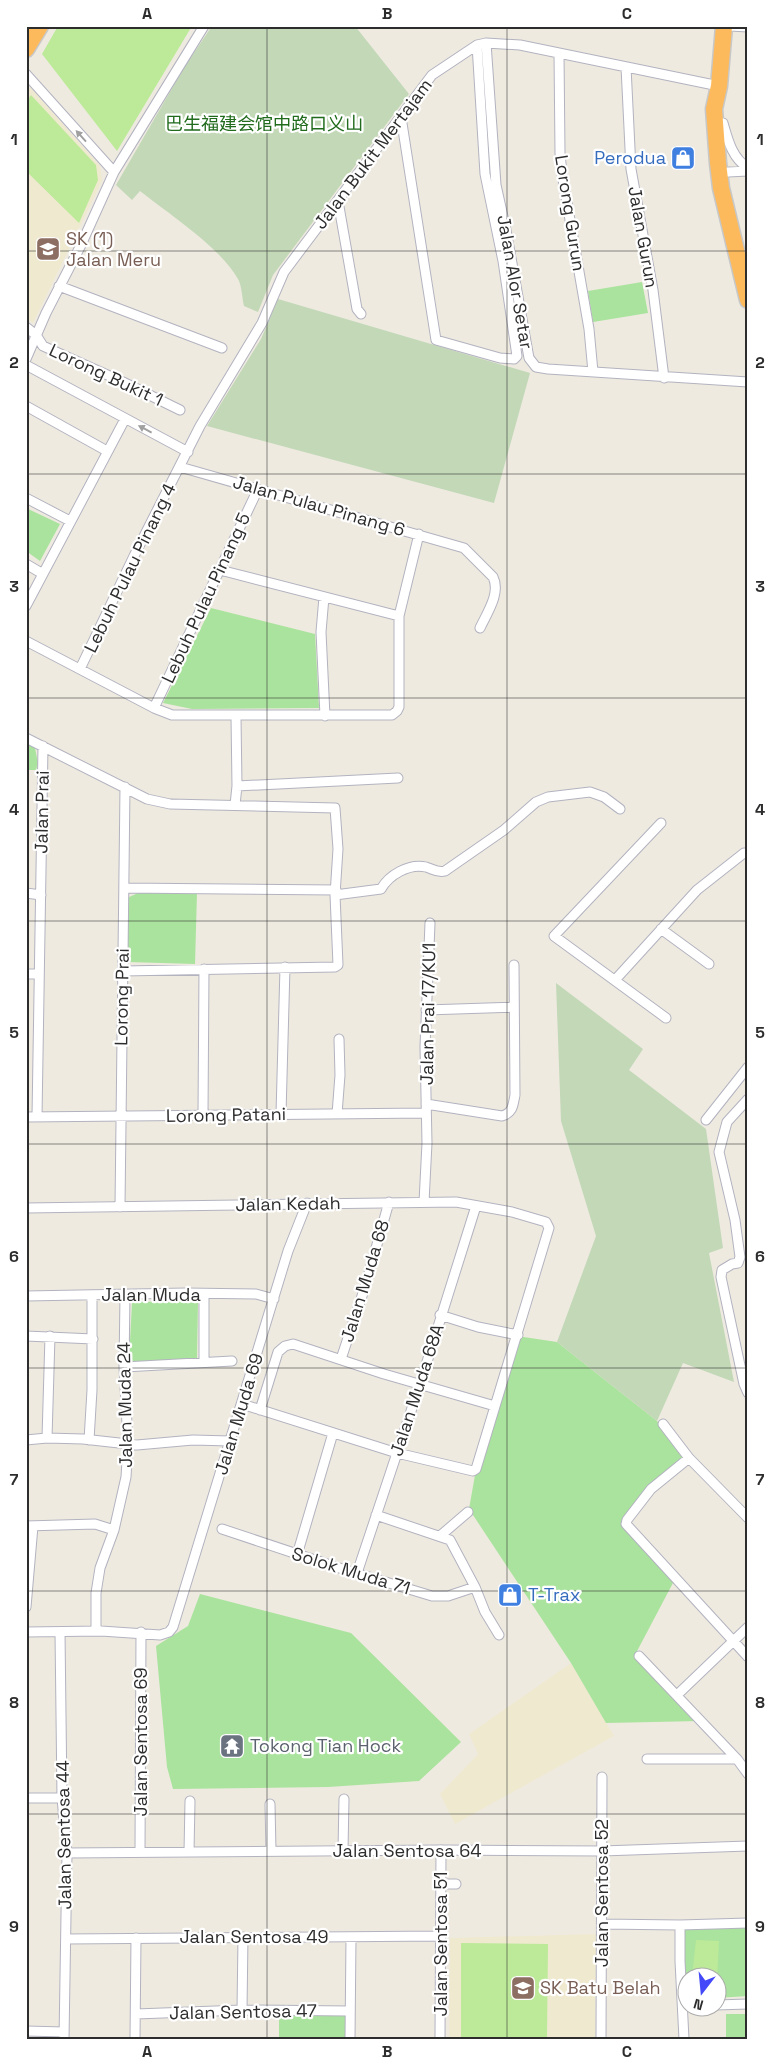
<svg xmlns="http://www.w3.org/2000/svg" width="774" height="2065" viewBox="0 0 774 2065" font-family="'Space Grotesk','Noto Sans SC',sans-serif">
	<rect width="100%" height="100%" fill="#eeeae0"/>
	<path fill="#efe9d0" d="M30 87 100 166 102 181 33 323 26 317V93Z
		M571 1663 614 1736 455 1824 440 1794 478 1754 469 1734Z
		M596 1934 595 2039H449L450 1938Z"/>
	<path fill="#aae39d" d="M642 282 648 313 593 322 588 291Z
		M26 508 60 524 40 561 26 551Z
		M211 608 315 634 319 708 192 709 163 703Z
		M26 743 35 748 38 763 36 770H26Z
		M138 893H197L195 964 128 962 127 898Z
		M198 1301 197 1359 129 1362 132 1302Z
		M517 1336 557 1342 657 1421 684 1456 626 1518 674 1581 635 1655 700 1721 606 1723 571 1663 469 1509 475 1475Z
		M200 1594 351 1633 461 1742 419 1781 328 1787 173 1789 167 1767 156 1646 188 1626Z
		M748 1927V1996L717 1998 716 1978H686V2000H682L681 1930Z
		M279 2011H349L350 2039H279Z
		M726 2014H748V2039H726Z"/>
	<path fill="#c2d8b7" d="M212 26H355L409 94 273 275 258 312 244 306C242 298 242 286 238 279 220 247 169 214 140 191L132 200 116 185 185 66Z
		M278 299 530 373 494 503 207 426 261 339Z
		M556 983 643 1049 629 1070 706 1129 723 1248 709 1253 734 1382 683 1363 657 1421 557 1342 596 1236 561 1121Z"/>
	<path fill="#bcea99" d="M58 26H192L117 151 42 54Z
		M31 95 96 165 98 180 79 223 26 171V102Z
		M696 1940 719 1941 717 1979 716 1978 692 1977Z
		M461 1943 548 1944 547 2039H461Z"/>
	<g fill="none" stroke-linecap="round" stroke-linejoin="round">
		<defs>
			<path id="street" d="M730 26 748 27
				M486 43 496 185 506 230 529 358 536 367 548 369 748 382
				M559 53 560 153 562 174 589 329 593 372
				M626 67 631 169 653 290 664 378
				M26 74 114 172
				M401 117 436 340 500 358 514 359 517 356 503 261 485 174 477 45
				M723 123C728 140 732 158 748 168
				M728 172 748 171
				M338 201 357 309 361 314
				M59 286 222 348
				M26 327 36 335 43 346 123 382 180 410
				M26 359 46 313 81 245 114 172 204 26
				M26 365 188 452
				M26 406 107 451
				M180 467 464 548 493 577C501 593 487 613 480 628
				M26 498 70 521
				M26 564 43 574
				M220 570 399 616
				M324 597 321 632 325 716
				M26 606 125 419
				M26 641 154 708 172 715H392L397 711 399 707V616L419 534
				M80 669 134 556 200 426 262 323 284 272 432 75 477 45 486 43 520 45 719 86
				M154 708 258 489
				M26 738 147 799 170 804 335 808 338 849 335 895 338 965 335 967 123 971
				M237 786 398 778
				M235 805 237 786 236 717
				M661 823 554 936 666 1018
				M124 888 336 890
				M26 893 41 895
				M335 895 381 889C389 875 409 863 426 867 433 869 437 873 445 871L504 830 536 802 548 797 590 792 604 797 620 809
				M661 929 709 964
				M26 974H39
				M615 980 697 890 744 853H748
				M426 1010 514 1007
				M748 1099 727 1122 719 1152 735 1220 740 1257 738 1263 732 1264 722 1270 721 1277 744 1384 748 1393
				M426 1104 502 1116C513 1113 513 1105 515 1095L514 965
				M281 1114 285 967
				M337 1114 340 1075 339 1039
				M203 1115 204 969
				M26 1117 426 1113
				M37 1117 43 746
				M706 1120 748 1067
				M424 1202 427 1143 425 1047 430 923
				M120 1207 125 787
				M26 1208 456 1202 512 1212 546 1222 549 1228 476 1469 473 1471 397 1453 242 1404
				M204 1294V1362
				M26 1296 186 1293 256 1294 274 1299
				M440 1315 478 1327 518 1335
				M26 1336 93 1339
				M341 1359 365 1287 389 1202
				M124 1367 232 1361
				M260 1410 278 1352 285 1346 293 1344 384 1374 495 1406
				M663 1424 689 1458 748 1518
				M47 1438 83 1439 137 1445 193 1440 230 1441
				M26 1440 47 1438 50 1336
				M89 1440 92 1390V1295
				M689 1458 651 1489 627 1520 626 1524 748 1657
				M376 1515 450 1540 475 1587 485 1612 499 1635
				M26 1526 95 1524 114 1530
				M222 1529 336 1567 432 1596H448L475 1587
				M440 1536 468 1512
				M297 1555 333 1433
				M357 1573 420 1384 476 1206
				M26 1607 33 1526
				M96 1631V1593L100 1568 114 1530 126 1477 128 1444 124 1367 125 1294
				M26 1632 101 1631 160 1635 169 1632 173 1627 288 1251 307 1203
				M60 1632 62 1798 67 1853 64 2039
				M639 1656 737 1759 748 1774
				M677 1695 748 1627
				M647 1759H737
				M26 1798H62
				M270 1804 271 1851
				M343 1850 344 1799
				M140 1852 141 1632
				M189 1852 190 1801
				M67 1853 441 1850 602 1851 748 1846
				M441 1884H456
				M602 1924 680 1925 748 1923
				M680 1925V1961L684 2039
				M66 1939 441 1936
				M716 2005 748 2004
				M242 2010 243 1937
				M136 2014 242 2010 349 2011
				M26 2031 64 2032
				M135 2039 136 1938
				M350 2039 351 1937
				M440 2039 441 1850
				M601 2039 602 1777"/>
			<path id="highway" d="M724 26 719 86 714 109 718 163 721 188 748 300
				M26 49 40 26"/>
		</defs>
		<use href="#street" stroke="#b3b3c0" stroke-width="11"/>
		<use href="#highway" stroke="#c8c8c8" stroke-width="19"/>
		<use href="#street" stroke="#fff" stroke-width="9"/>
		<use href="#highway" stroke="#fcba5c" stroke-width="16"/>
	</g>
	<defs><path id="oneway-solid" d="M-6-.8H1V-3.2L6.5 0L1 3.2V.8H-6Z" transform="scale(1.25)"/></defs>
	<g fill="#a0a0a0">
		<use href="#oneway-solid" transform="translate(81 136) rotate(-132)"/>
		<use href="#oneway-solid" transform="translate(145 429) rotate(-152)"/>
	</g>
	<path fill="none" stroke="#2d2d2d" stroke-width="1" stroke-opacity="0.55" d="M267 26V2039M507 26V2039M26 251H748M26 474H748M26 698H748M26 921H748M26 1144H748M26 1368H748M26 1591H748M26 1814H748"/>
	<defs>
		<symbol id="shop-square" viewBox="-11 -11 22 22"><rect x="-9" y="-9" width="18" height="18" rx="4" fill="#3f7fe0" stroke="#fff"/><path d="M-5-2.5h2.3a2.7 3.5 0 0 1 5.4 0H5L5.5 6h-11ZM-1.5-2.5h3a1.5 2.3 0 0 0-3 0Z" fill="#fff"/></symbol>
		<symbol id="school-square" viewBox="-11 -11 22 22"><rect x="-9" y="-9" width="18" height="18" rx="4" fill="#8d6e63" stroke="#fff"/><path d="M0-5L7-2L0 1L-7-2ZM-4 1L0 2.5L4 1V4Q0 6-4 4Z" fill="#fff"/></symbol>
		<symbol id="temple-square" viewBox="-11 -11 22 22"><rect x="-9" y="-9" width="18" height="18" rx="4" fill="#6b7280" stroke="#fff"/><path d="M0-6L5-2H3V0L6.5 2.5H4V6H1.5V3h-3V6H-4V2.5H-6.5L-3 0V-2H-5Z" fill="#fff"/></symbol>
	</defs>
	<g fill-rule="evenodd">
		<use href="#shop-square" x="669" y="144" width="28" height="28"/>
		<use href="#school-square" x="34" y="235" width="28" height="28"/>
		<use href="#shop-square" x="496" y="1581" width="28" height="28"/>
		<use href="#temple-square" x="218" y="1732" width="28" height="28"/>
		<use href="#school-square" x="509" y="1974" width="28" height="28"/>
	</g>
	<g text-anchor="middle" stroke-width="4.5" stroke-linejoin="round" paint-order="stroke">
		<g font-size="18" fill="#206b1c" stroke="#fff">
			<text x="264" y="130">巴生福建会馆中路口义山</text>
		</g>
		<g font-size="18" fill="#2d2d2d" stroke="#fff">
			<text transform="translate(373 154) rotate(-53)" y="6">Jalan Bukit Mertajam</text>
			<text transform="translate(570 213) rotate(81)" y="6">Lorong Gurun</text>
			<text transform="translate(643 237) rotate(80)" y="6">Jalan Gurun</text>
			<text transform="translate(515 282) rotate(80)" y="6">Jalan Alor Setar</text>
			<text transform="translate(106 375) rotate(25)" y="6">Lorong Bukit 1</text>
			<text transform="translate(319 506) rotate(16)" y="6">Jalan Pulau Pinang 6</text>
			<text transform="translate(130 568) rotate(-64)" y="6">Lebuh Pulau Pinang 4</text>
			<text transform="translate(206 598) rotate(-65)" y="6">Lebuh Pulau Pinang 5</text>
			<text transform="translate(42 812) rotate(-89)" y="6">Jalan Prai</text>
			<text transform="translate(122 997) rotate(-89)" y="6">Lorong Prai</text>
			<text transform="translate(428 1014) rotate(-89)" y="6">Jalan Prai 17/KU1</text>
			<text transform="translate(226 1115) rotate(-1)" y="6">Lorong Patani</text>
			<text transform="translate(288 1204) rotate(-1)" y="6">Jalan Kedah</text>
			<text transform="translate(365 1281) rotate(-73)" y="6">Jalan Muda 68</text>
			<text x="151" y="1301">Jalan Muda</text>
			<text transform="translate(417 1390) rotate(-72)" y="6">Jalan Muda 68A</text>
			<text transform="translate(125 1405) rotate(-91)" y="6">Jalan Muda 24</text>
			<text transform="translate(239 1414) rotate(-73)" y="6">Jalan Muda 69</text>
			<text transform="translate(351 1571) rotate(17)" y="6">Solok Muda 71</text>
			<text transform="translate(141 1742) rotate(-90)" y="6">Jalan Sentosa 69</text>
			<text transform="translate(64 1835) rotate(-91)" y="6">Jalan Sentosa 44</text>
			<text x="407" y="1857">Jalan Sentosa 64</text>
			<text transform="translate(602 1893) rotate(-90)" y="6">Jalan Sentosa 52</text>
			<text x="254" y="1943">Jalan Sentosa 49</text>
			<text transform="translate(441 1944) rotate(-90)" y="6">Jalan Sentosa 51</text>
			<text transform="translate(243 2012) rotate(-1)" y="6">Jalan Sentosa 47</text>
		</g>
		<g font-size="18" fill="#366cbe" stroke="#fff" text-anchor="end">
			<text x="666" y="164">Perodua</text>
			<text x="528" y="1601" text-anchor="start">T-Trax</text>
		</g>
		<g font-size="18" fill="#785e54" stroke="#fff" text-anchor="start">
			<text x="66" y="245">SK (1)<tspan x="66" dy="21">Jalan Meru</tspan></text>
			<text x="540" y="1994">SK Batu Belah</text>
		</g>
		<g font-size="18" fill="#5b616d" stroke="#fff" text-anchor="start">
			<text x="250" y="1752">Tokong Tian Hock</text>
		</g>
	</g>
	<rect width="774" height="2065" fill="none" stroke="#ffffff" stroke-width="55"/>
	<g transform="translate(702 1992) rotate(196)"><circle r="24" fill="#ffffff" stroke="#ababab"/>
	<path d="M0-4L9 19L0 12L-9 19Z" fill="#4349f8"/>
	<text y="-8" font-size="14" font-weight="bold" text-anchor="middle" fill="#2d2d2d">N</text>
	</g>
	<rect x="28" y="28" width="718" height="2010" fill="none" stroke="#2d2d2d" stroke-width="2"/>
	<g font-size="16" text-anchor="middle" font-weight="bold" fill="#2d2d2d">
		<text x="147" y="19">A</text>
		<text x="387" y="19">B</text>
		<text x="627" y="19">C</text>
		<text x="14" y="145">1</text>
		<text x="760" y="145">1</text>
		<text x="14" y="368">2</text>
		<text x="760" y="368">2</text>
		<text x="14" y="592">3</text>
		<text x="760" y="592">3</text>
		<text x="14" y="815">4</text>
		<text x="760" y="815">4</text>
		<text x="14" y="1038">5</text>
		<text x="760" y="1038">5</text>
		<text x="14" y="1262">6</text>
		<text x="760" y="1262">6</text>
		<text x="14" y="1485">7</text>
		<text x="760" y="1485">7</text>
		<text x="14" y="1708">8</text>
		<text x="760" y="1708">8</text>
		<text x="14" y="1932">9</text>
		<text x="760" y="1932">9</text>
		<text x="147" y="2057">A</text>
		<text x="387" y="2057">B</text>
		<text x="627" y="2057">C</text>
	</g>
</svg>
